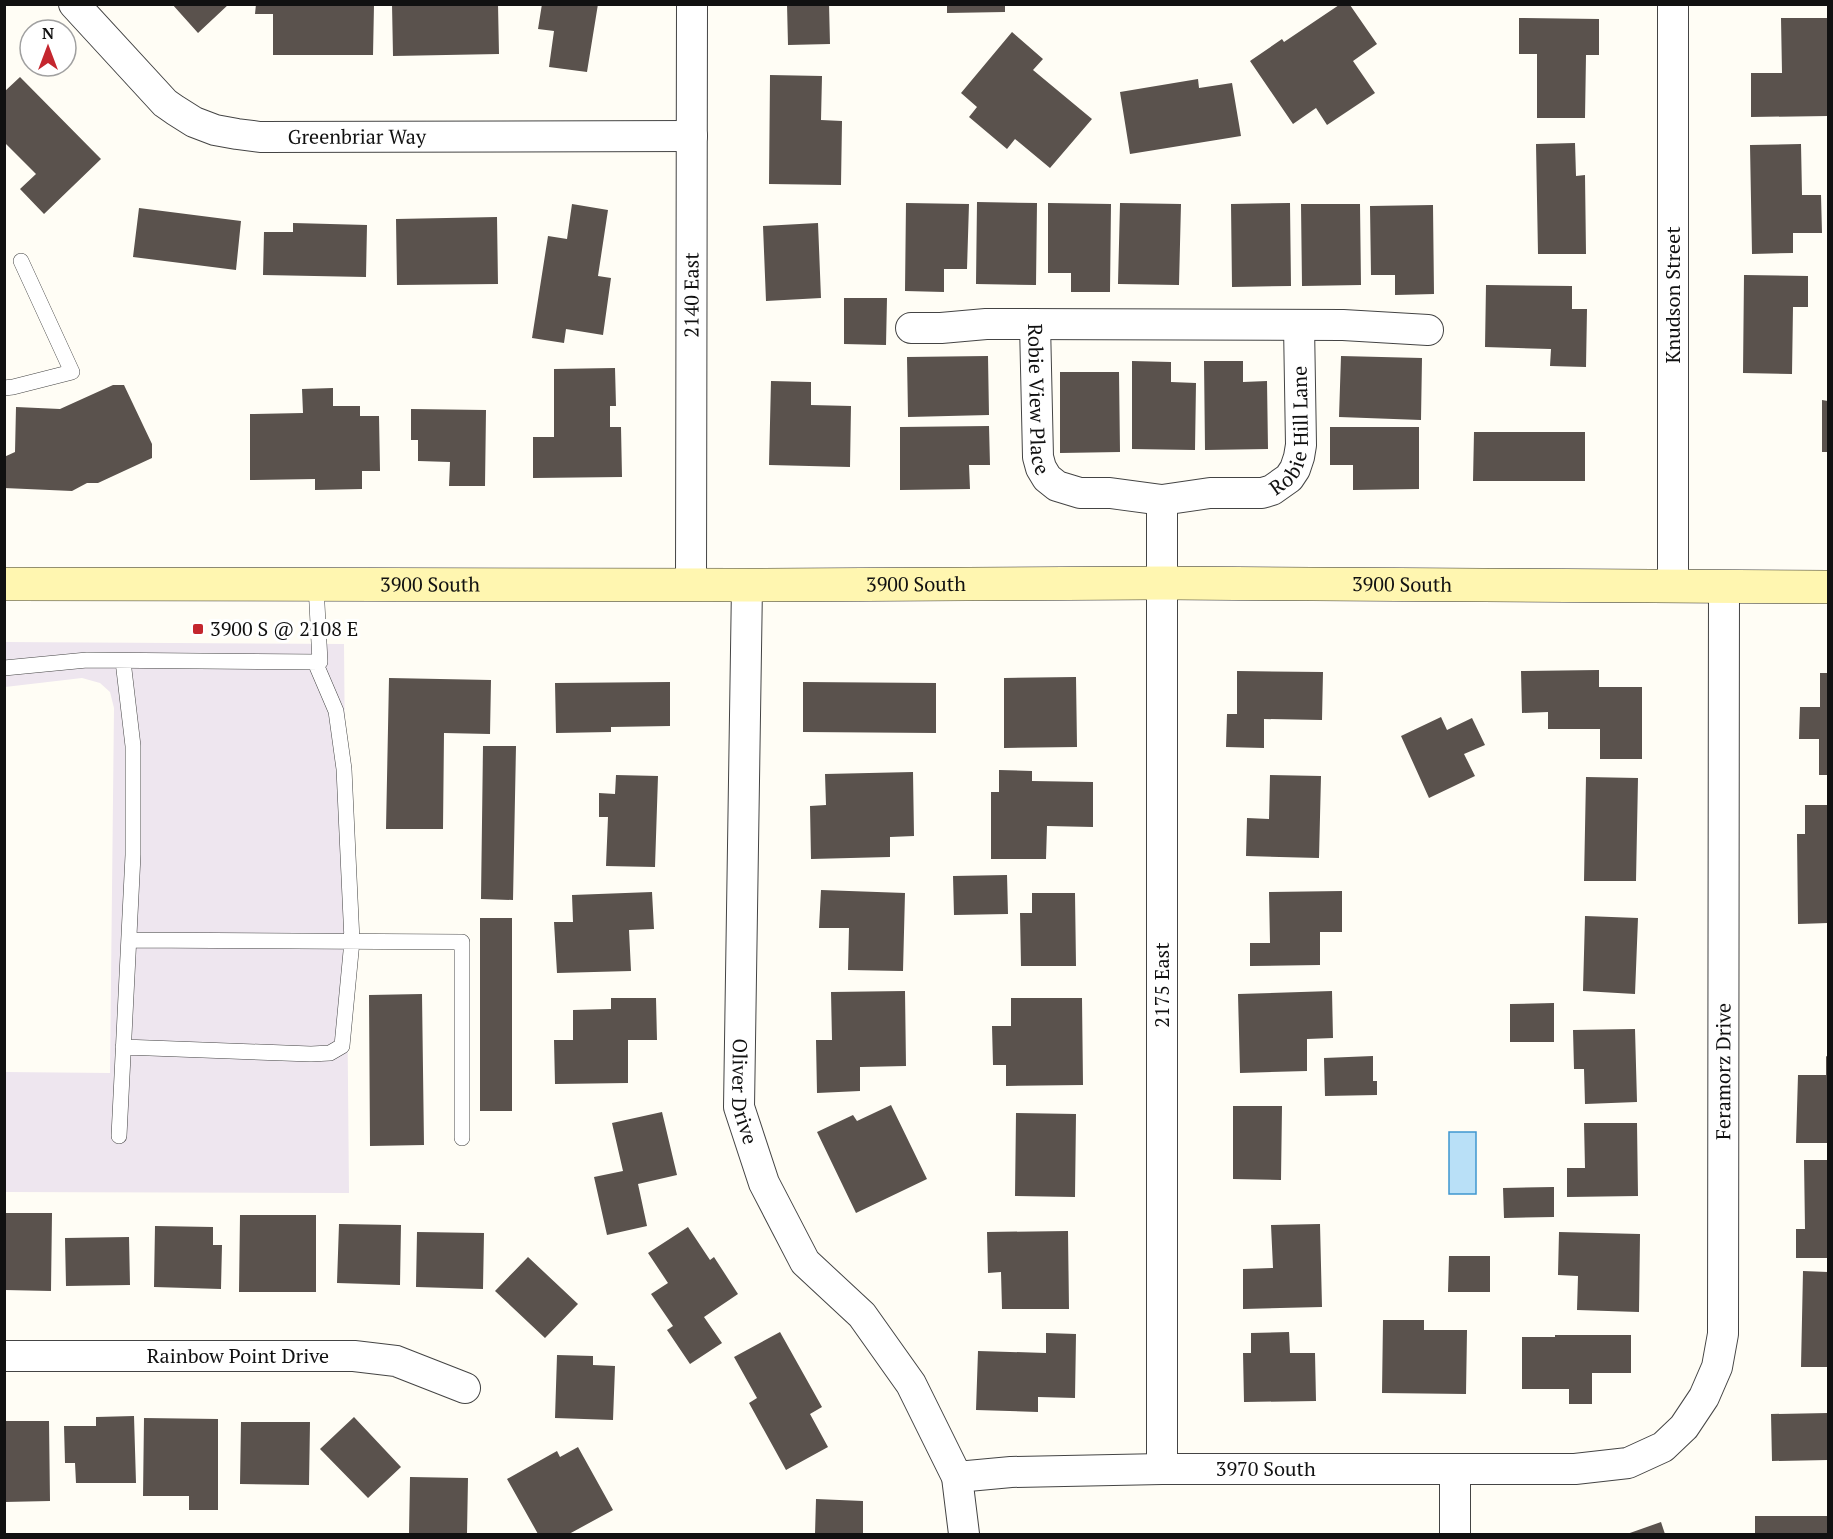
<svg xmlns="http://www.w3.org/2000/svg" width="1833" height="1539" viewBox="0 0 1833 1539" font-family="'PT Serif',serif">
	<rect width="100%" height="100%" fill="#fffdf5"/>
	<path fill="#eee6ef" d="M5 642 344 644 349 1193 5 1192V1072L110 1073 114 708 110 692 100 683 82 678 5 687Z"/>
	<path fill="#b9e0f7" stroke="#3f96cf" stroke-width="1.5" d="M1449 1132H1476V1194H1449Z"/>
	<path fill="#5a524d" d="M172 4H229L198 33Z
		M256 4 374 5 373 55H273V14H255Z
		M392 4H498L499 54 393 56Z
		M542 4H598L587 72 549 67 554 31 538 29Z
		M787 4H829L830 44 788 45Z
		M947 4H1005V12L947 13Z
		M1339 5H1350L1377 44 1353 61 1375 93 1327 125 1316 108 1293 124 1250 61 1282 39 1284 42Z
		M1519 18 1599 19V55H1586L1585 118H1537V54H1519Z
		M1781 18H1828V116L1751 117V73H1782Z
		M1012 32 1043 59 1033 70 1092 119 1050 168 1015 139 1007 149 969 117 977 107 961 93Z
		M770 75 822 76 821 120 842 121 841 185 769 184Z
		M20 77 101 159 44 214 20 189 36 174 4 142V92Z
		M1198 79 1199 88 1232 83 1241 136 1130 154 1120 92Z
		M1575 143 1576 176 1585 175 1586 254H1538L1536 144Z
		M1801 144 1802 195H1821L1822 233H1793V253L1752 254 1750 145Z
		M977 202 1037 203 1036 285 976 284Z
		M906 203 969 204 967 269H944V292L905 291Z
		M1048 203 1111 204 1110 292H1071V273H1048Z
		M1120 203 1181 204 1179 285 1118 284Z
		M1290 203 1291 286 1232 287 1231 204Z
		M572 204 608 210 598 276 611 278 603 335 566 329 564 343 532 338 548 236 567 239Z
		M1301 204H1360L1361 285 1302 286Z
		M1433 205 1434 294 1395 295V275H1371L1370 206Z
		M139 208 241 221 236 270 133 257Z
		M497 217 498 284 397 285 396 219Z
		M293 223 367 225 366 277 263 275 264 232H293Z
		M818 223 821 298 766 301 763 226Z
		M1744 275 1808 276V307H1793L1792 374 1743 373Z
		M1486 285 1572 286V309H1587L1586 367 1550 366 1551 349 1485 347Z
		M844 298H887L886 345 844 344Z
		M988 356 989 415 908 417 907 357Z
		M1341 356 1422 358 1421 420 1339 417Z
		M1132 361 1171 362V382L1196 383 1195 450 1132 449Z
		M1204 361H1243V382L1267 381 1268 449 1205 450Z
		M615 368 616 406H610V427H621L622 477 533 478V437H554V369Z
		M1060 372H1119L1120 452 1060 453Z
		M771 381 811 382V405L851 406 850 467 769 465Z
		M113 385H124L152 444V458L98 483H87L72 491 4 488V457L15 452 16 407 60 409Z
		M333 388V406H360V416H379L380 471H362V489L315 490V479L250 480V414L303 413 302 389Z
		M1822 400 1828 401V452H1822Z
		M411 409 486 410 485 486H449L450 462 418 461V440H411Z
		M989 426 990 465H969L970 489 900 490V427Z
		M1330 427H1419V489L1353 490V465H1330Z
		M1474 432H1585V481H1473Z
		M1599 670V687H1642V759H1600V729H1548V712L1522 713 1521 671Z
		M1237 671 1323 672 1322 720 1264 719V748L1226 747 1227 714H1237Z
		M1820 673H1828V775H1819V739H1799L1800 707H1820Z
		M1076 677 1077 747 1004 748V678Z
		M389 678 491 680 490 734 444 733 443 829H386Z
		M670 682V726L611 727V732L556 733 555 683Z
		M803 682 936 683V733L803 732Z
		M1441 717 1447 730 1472 718 1485 745 1464 754 1475 776 1429 798 1401 736Z
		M483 746H516L513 900 481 899Z
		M999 770 1032 771V781L1093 782V827L1047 826 1046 859H991V792H999Z
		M913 772 914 836 890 837V857L811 859 810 806 826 805 825 774Z
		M616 775 658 776 655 867 606 866 608 817H599V793L615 794Z
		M1270 775 1321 776 1319 858 1246 856 1247 818 1269 819Z
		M1586 777 1638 778 1636 881H1584Z
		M1805 805H1828V923L1798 924 1797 834H1805Z
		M1007 875 1008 914 954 915 953 876Z
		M821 890 905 893 903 971 848 970 849 928H819Z
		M1342 891V932H1320V965L1250 966V943H1270L1269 892Z
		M652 892 654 929 629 930 631 971 557 973 554 922H573L572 895Z
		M1032 893H1075L1076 966H1021L1020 913H1032Z
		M1585 916 1638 918 1635 994 1583 991Z
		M480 918H512V1111H480Z
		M905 991 906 1066 860 1067V1091L817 1093 816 1040H832L831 992Z
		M1332 991 1333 1038 1307 1039V1071L1240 1073 1238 994Z
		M422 994 424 1145 370 1146 369 995Z
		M611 998H656L657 1040H628V1083L555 1084 554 1040H573V1010L611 1009Z
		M1011 998H1082L1083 1085 1006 1086V1065H993L992 1026H1011Z
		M1554 1003V1042H1510V1004Z
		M1635 1029 1637 1102 1585 1104 1584 1069H1574L1573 1030Z
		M1373 1056V1081H1377V1095L1325 1096 1324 1058Z
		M1826 1056 1828 1057V1143H1796L1798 1075H1826Z
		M891 1105 927 1179 856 1213 817 1132 853 1115 857 1121Z
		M1233 1106H1282L1281 1180 1233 1179Z
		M662 1112 677 1175 638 1184 647 1226 607 1235 594 1177 623 1171 612 1123Z
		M1016 1113 1076 1114 1075 1197 1015 1196Z
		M1584 1123H1637L1638 1196 1567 1197V1168H1585Z
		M1804 1160H1828V1258H1796V1229H1805Z
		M1554 1187V1217L1504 1218 1503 1188Z
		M5 1213H52L51 1291 5 1290Z
		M240 1215H316V1292H239Z
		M339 1224 401 1225 400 1285 337 1283Z
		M1320 1224 1322 1307 1243 1309V1269L1273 1268 1271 1225Z
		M155 1226 213 1227V1245H222L221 1289 154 1287Z
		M688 1227 710 1260 714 1257 738 1294 704 1317 722 1343 690 1364 667 1330 673 1326 651 1294 668 1283 648 1253Z
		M1068 1231 1069 1309H1002L1001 1272 988 1273 987 1232Z
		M417 1232 484 1233 483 1289 416 1287Z
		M1559 1232 1640 1234 1639 1312 1577 1310 1578 1276 1558 1275Z
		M129 1237 130 1285 66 1286 65 1238Z
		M1449 1256H1490V1292H1448Z
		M528 1257 578 1304 545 1338 495 1291Z
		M1803 1271 1828 1272V1367H1801Z
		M1383 1320H1424V1330H1467L1466 1394 1382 1393Z
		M780 1332 822 1407 810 1414 828 1447 786 1470 749 1403 757 1398 734 1357Z
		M1289 1332 1290 1353H1315L1316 1401 1244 1402 1243 1353H1251V1333Z
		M1046 1333 1076 1334 1075 1398 1038 1397V1412L976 1410 978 1351 1046 1353Z
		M1555 1335H1631V1373H1592V1404H1569V1389H1522V1337H1555Z
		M557 1355 593 1356V1365L615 1366 613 1420 555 1418Z
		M1828 1413V1460L1772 1461 1771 1414Z
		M134 1416 136 1483H76L75 1463H65L64 1426H96V1417Z
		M354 1417 401 1467 368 1498 320 1449Z
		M144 1418 218 1419V1510H189V1496H143Z
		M4 1421H49L50 1501 4 1502Z
		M241 1422H310L309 1485 240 1484Z
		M578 1447 613 1510 569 1534H538L507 1479 557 1451 560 1457Z
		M410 1477 468 1478 467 1534H409Z
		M816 1499 863 1501V1534H815Z
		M1755 1516H1828V1534H1755Z
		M1661 1522 1665 1534H1627Z"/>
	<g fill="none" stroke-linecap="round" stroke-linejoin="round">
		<defs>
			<path id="lane" d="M4 388 13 387 72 372 21 261
				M4 668 87 660 320 662 316 585
				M129 940 462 942V1138
				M123 1047 311 1054 330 1053 342 1046 352 941 344 769 336 711 315 662
				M119 1136 133 855V746L123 661"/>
			<g id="street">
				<path id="s1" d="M74 4 165 103 175 110 194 122 215 130 237 134 260 137 692 136"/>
				<path d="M1673 4V586"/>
				<path id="s2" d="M1035 324 1038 457 1041 468 1047 478 1057 486 1080 493H1110L1162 500 1210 493H1262L1272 490 1289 478 1295 469 1299 457 1301 445 1299 325"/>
				<path d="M911 328H941L986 324 1343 325 1428 330"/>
				<path id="s3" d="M691 585 692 4"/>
				<path id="s4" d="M747 585 739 1107 764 1183 805 1262 862 1315 911 1384 957 1477 964 1534"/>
				<path id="s5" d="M4 1356H354L396 1361 465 1388"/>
				<path d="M1162 1469V500"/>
				<path d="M1455 1469V1534"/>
				<path id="s6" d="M957 1477 1011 1472 1162 1469H1575L1628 1463 1663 1447 1684 1427 1704 1397 1717 1367 1723 1334 1724 586"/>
			</g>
			<g id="secondary">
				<path id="s7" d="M4 584 747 585 1163 583 1828 587"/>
			</g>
		</defs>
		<use href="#lane" stroke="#444" stroke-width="16"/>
		<use href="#street" stroke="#444" stroke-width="32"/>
		<use href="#secondary" stroke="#333" stroke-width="34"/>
		<use href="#lane" stroke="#fff" stroke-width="15"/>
		<use href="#street" stroke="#fff" stroke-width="30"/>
		<use href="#secondary" stroke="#fff6b0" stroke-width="33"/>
	</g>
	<rect fill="#c4262e" stroke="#fff" stroke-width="2" x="192" y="623" width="12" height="12" rx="3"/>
	<g text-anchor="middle" stroke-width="6" stroke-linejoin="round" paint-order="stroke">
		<g font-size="20" fill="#111" stroke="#fff">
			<text dy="7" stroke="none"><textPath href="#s1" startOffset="334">Greenbriar Way</textPath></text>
			<text dy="7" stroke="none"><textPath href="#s3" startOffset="290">2140 East</textPath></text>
			<text transform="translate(1673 295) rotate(-90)" y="7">Knudson Street</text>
			<text dy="7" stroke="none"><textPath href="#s2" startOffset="75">Robie View Place</textPath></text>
			<text dy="7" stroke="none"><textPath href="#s2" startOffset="454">Robie Hill Lane</textPath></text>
			<text dy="7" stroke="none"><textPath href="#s7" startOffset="912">3900 South</textPath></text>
			<text dy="7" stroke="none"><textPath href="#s7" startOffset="426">3900 South</textPath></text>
			<text dy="7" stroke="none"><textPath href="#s7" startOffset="1398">3900 South</textPath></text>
			<text transform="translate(1162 985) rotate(-90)" y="7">2175 East</text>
			<text dy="7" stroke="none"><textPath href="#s6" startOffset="1104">Feramorz Drive</textPath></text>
			<text dy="7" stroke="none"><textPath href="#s4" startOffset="507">Oliver Drive</textPath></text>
			<text dy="7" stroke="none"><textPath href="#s5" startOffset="234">Rainbow Point Drive</textPath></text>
			<text dy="7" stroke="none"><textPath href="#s6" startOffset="309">3970 South</textPath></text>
		</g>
		<g font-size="20" fill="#111" stroke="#fff" text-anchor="start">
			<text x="210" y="636">3900 S @ 2108 E</text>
		</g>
	</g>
	<rect width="1833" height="1539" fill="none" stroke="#111111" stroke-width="12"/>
	<g transform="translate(48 48)"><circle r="28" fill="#ffffff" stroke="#a0a0a0" stroke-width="1.5"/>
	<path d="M0-4.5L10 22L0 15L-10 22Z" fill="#c4262e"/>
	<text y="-9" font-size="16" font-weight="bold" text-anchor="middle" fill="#111111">N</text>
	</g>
</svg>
